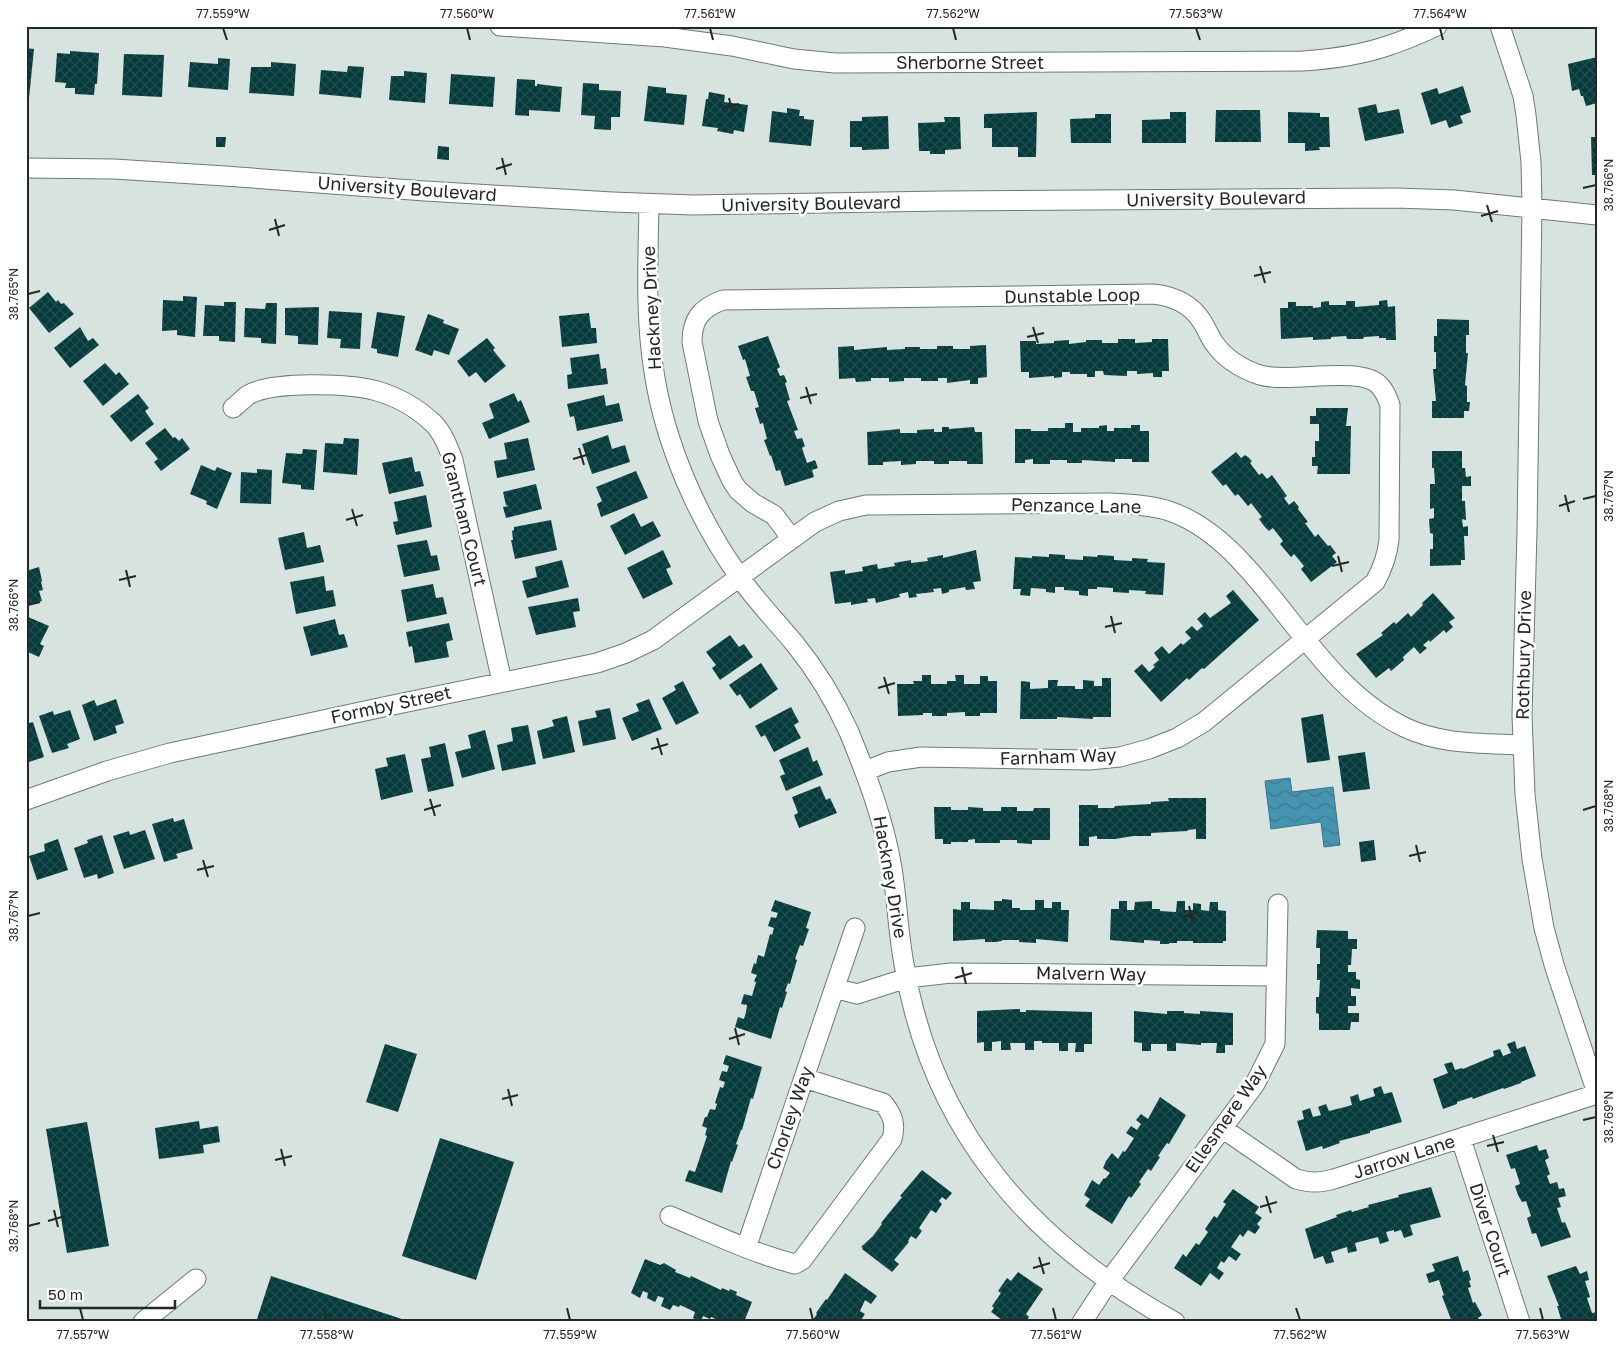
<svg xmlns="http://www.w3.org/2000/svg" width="1623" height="1348" viewBox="0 0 1623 1348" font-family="'Golos Text',sans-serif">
	<defs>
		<pattern id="water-waves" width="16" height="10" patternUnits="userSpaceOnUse" patternTransform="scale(1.25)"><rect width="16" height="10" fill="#4794b0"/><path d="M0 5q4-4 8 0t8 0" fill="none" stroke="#3b798f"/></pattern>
		<pattern id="building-cross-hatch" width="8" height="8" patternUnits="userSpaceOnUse" patternTransform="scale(1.25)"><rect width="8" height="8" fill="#053b3c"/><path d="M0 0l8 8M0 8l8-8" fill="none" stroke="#214f50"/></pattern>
	</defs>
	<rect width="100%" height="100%" fill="#d6e3de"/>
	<path fill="url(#water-waves)" stroke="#3c7487" d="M1290 778 1292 792 1333 787 1340 845 1324 847 1321 822 1271 829 1265 781Z"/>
	<path fill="url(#building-cross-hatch)" d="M26 48 34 49 29 98H26Z
		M70 51 99 53 97 84H95L94 95 75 94V88H65L66 83 55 82 57 53 70 54Z
		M124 54 164 55 162 97 122 95Z
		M1597 57V103L1586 106 1583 96H1581L1579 89 1572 91 1568 64Z
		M218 58 230 59 228 90 188 87 190 62 218 64Z
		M271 62 296 64 294 96 249 93 251 67H271Z
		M348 66 364 67 361 98 319 94 321 70 347 72Z
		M404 71 427 73 425 103 389 100 391 76H404Z
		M451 74 495 77 493 107 449 104Z
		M517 79 535 80V86H537V84L562 87 560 112 529 110V116L515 115Z
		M583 83 599 84V90L621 91 620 117H611V130L594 129 595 116 581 115Z
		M648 86 666 88V93L687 95 684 125 644 121Z
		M1463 86 1471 112 1460 116 1463 123 1449 128 1446 120 1431 125 1421 93 1437 88 1439 94Z
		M709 92 725 95 724 102 748 105 744 132 734 130 733 134 717 131 718 128 702 126 706 99H708Z
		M1376 104 1378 113 1399 109 1404 133 1365 141 1358 108Z
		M787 108 800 110 799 116H804V119L814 120 811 146 769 142 772 111 787 113Z
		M1216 110H1260L1261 142H1215Z
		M1037 112 1036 157H1018V147H992V128H984V114Z
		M1170 112H1186V143H1142V120L1170 119Z
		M1288 112 1320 113V117H1329L1330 147H1319L1320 150 1305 151V143H1288Z
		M1095 114H1111V143H1071L1070 119 1095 118Z
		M888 116 889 149 862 150V147H850V121H862V117Z
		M944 117H960L961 149 945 150V154H930V151H919L918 123 945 122Z
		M216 137H226L225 147H216Z
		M1591 137H1597V175H1592Z
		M438 146 449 147V160L437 159Z
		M48 292 56 302 58 300 61 304 64 303 74 314 49 333 29 308Z
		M183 296 197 297 195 337 177 335V330L162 331 163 300 183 301Z
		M1387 300 1388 307 1395 306 1396 340H1386V338H1379V336L1364 337 1363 339H1347L1346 336 1331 337V339L1313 340V337L1281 339 1280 308H1288V302H1296V306H1313V308L1321 307V302L1329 301V305H1346V301H1355V307L1379 305V301Z
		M224 302H236L235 342 219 341V336H203L205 305 224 306Z
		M266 303H277L276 344 261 343V338L244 337 245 308 265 309Z
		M319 307 318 345 298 344V336L285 335V308Z
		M329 311 362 313 360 349 340 348 341 339 327 338Z
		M377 312 405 316 398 357 377 353V349L371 348Z
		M589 313 591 328H596L597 343 562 347 559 316Z
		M428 314 444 320 443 323 459 329 449 355 434 350 432 356 415 350Z
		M1437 319 1469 320V335H1466V353H1468L1465 385 1467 386V402H1470L1469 411H1464V418H1432V401H1436L1433 369H1436V352H1434V336H1437Z
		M80 327 88 341 93 338 99 345 70 368 54 348Z
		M768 336 780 367 777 369 780 376 784 375 787 382 785 383 790 400 787 401 798 430 794 431 797 439 802 438 805 446 802 448 807 463 815 460 818 468 812 470 814 477 785 486 780 470 776 471 771 455 770 456 764 440 767 439 763 423 760 424 755 408 759 407 754 391H751L746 377 750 376 745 359 743 360 738 346Z
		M487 338 495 348 493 350 506 366 485 383 476 372 469 377 457 361Z
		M1118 339H1135V343L1152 342V339H1168L1169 371H1162V377H1153V373L1137 374V371H1127V376L1104 375 1103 371H1095V377H1087V374H1070V372H1062V377L1054 378V376L1029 378V372H1021L1020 341H1036V344L1054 343V341L1069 340V344L1086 342V340H1102V343H1118Z
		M986 345 987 377 978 378V384H970V380L947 383V378H938V381H921V378H904V381L889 382V378H871V381L856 382 855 378 839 379 838 347 854 346V350L887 347V350L905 349V347H920V349H937V346H953V349H970V346Z
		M599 354 601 369 606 368 608 384 568 389 567 375 572 374 570 358Z
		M105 363 116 375 119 372 129 384 103 406 83 381Z
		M514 393 518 402 521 400 530 422 489 439 482 423 494 418 489 404Z
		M138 394 149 408 145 411 154 424 131 442 110 416Z
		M604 395 606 406 619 403 623 421 577 431 574 416 570 417 567 404Z
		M1316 408H1348L1346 426H1351L1350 474H1317L1318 466H1312V457H1315V441H1319V424H1310V416H1316Z
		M1065 423H1073V432H1081V428H1099V426L1107 425V431H1114V428H1131V425H1140V431H1149V462H1132V459H1115V462L1082 460V463H1067V460H1050V464H1033V459L1025 460V463H1015V429H1031V431H1048V428H1065Z
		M942 427H949V429L974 427 975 432H982L983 464H967V461H949V464H934V461H916V464L901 465V461L883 462V465H868L867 432 900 429V433H917V430L934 429V432H942Z
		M165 428 173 438 175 437 179 441 182 438 190 449 161 471 154 462 158 459 145 443Z
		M608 435 612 449 625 445 630 462 592 474 582 444Z
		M344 438 359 439 357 475 323 472 325 443 343 444Z
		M528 438 535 470 497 478 494 461 507 459 504 443Z
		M303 449 317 450 314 490 301 489V485L282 483 286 453 302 454Z
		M1432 451H1462V468H1465L1466 477 1471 476V486H1462V501H1465L1466 520 1462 519 1463 527 1468 526V536H1464L1465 560H1461V565L1430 566V549H1433V534L1430 533 1429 519 1434 518V508L1430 509V484H1435L1434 468H1432Z
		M1236 452 1241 458 1245 455 1248 457 1252 461 1250 463 1259 475 1262 473 1267 479 1272 475 1287 496 1284 498 1289 505 1294 501 1299 507 1298 509 1308 522 1305 523 1315 537 1318 534 1328 546 1330 545 1336 553 1332 556 1337 562 1311 582 1301 569 1304 566 1294 554 1291 557 1285 550 1280 544 1283 541 1273 528 1269 531 1264 526 1259 519 1262 517 1251 503 1248 506 1238 494 1235 496 1226 484 1223 486 1211 472Z
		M412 457 415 472 420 471 424 486 389 494 382 463Z
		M201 465 215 471 217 467 232 473 217 509 206 504 207 501 190 494Z
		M257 469 272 470 271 504 240 503 241 472 257 473Z
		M636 471 648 498 601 517 597 504 602 501 596 487Z
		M536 484 542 509 506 518 503 507 509 506 506 505 503 492Z
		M426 495 432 527 396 535 393 522 398 521 394 502Z
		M634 513 641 527 653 521 661 536 625 555 610 526Z
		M551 520 557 550 515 559 511 540H513L512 531 514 530V527Z
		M304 532 307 548 320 545 324 562 285 570 278 538Z
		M427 540 431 556 437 555 440 570 404 577 397 545Z
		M663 550 671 567 666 569 673 584 643 599 627 568Z
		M976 550 981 581 973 582 975 589 966 590 965 587 949 590V592L942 594 941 588 933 589 934 592 916 594 917 597 909 598 908 592 899 594 900 597 876 603 875 598 867 599 868 602 851 605V602L835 604 830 572 845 570V574L863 571 862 567 877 564 878 569 895 566 894 563 911 560V563L928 561 927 558 943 555V558Z
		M1049 554 1065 555V559L1083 560V556L1097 557 1098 555 1114 556V560L1132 561V558L1148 559 1147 562 1165 563 1163 595 1145 594 1146 591 1129 590V593L1113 592V588L1097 587V589H1088V596L1079 595V591L1064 590V587H1055V593L1046 592V589L1031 588 1030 596 1020 595 1021 589H1013L1015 557 1032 558V556L1049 557Z
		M562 560 569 587 527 598 522 581 537 577 535 567Z
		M39 567 42 581 41 582 43 590 39 591 42 601 26 605V571Z
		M324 576 326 591 333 590 336 606 296 614 290 582Z
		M433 584 436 598 443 597 447 614 407 622 401 590Z
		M1233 590 1259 620 1204 669 1202 668 1189 680 1187 678 1161 702 1134 671 1142 664 1149 672 1155 667 1153 665 1159 660 1154 653 1162 646 1169 654 1181 643 1183 645 1191 638 1185 632 1192 626 1197 631 1203 626 1197 619 1205 612 1210 618 1231 603 1226 596Z
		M1433 593 1455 618 1449 622 1453 627 1446 633 1444 630 1430 642 1429 640 1423 645 1427 648 1420 654 1414 647 1403 657 1404 660 1391 671 1389 668 1376 678 1356 654 1383 635 1381 633 1394 622 1396 624 1408 613 1411 617 1423 605 1422 603Z
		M578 598 580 611 573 612 576 627 536 635 528 607Z
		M26 616 49 626 40 644 44 646 39 657 26 651Z
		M335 619 339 635 344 634 348 647 311 656 303 627Z
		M449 623 453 640 446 642 449 657 415 663 412 646 409 647 406 632Z
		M730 635 739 647 744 644 753 657 720 680 712 668 716 665 706 652Z
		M761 663 778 689 750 709 740 694 737 696 729 685Z
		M922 675H931V684H947V681H956L955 675H964V684H980V676H988V681H997V713H980V716H965V712L947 713V716H932V713H923V715L898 716 897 684H914L913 681H922Z
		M1102 678H1111V717H1093V719L1057 717V719H1020L1021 681 1030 682V689L1048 688V680H1058L1057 686H1075V689H1083V680L1094 681V686H1102Z
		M683 681 699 713 676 725 662 698 676 690 674 686Z
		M116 699 124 723 115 726 117 733 94 741 82 705 94 700 97 706Z
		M649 699 662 729 632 741 622 718 639 711 636 704Z
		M791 707 799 722 794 725 801 738 774 752 765 735 761 737 755 726Z
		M610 708 616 739 583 746 578 721 597 717 595 711Z
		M70 710 80 739 67 744 69 748 52 753 39 716 53 711 54 715Z
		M1323 714 1330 760 1307 763 1301 718Z
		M567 716 575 752 543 759 537 731 554 726 552 720Z
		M33 722 44 757 29 762 26 756V724Z
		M528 725 536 764 502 771 497 745 513 741 511 728Z
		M485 730 495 769 462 778 455 752 471 748 468 735Z
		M445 743 454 786 428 792 421 759 431 757 429 747Z
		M808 747 813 762 817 760 823 775 786 791 780 776 785 774 779 760Z
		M1365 752 1370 789 1343 792 1338 756Z
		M405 754 413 792 381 800 375 769 388 766 386 758Z
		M820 786 826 800 830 798 837 813 799 828 794 815 798 813 792 797Z
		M1168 798H1206V839H1196V829L1188 830 1187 831 1151 833V836H1133L1115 839H1097V836L1089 837V846H1079V805H1098V808H1114L1115 806 1151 804V802L1169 801Z
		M934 807H951V810H968V807L983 808V811H1001V807H1017V811H1033L1034 808H1050V840H1032V844L1017 843V840H1000V843H975V839L968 840V842H951V844H943V839H935Z
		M173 818 174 822 184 819 193 849 176 854 178 858 164 862 152 824Z
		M145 830 155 859 124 869 113 836 129 831 130 835Z
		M102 835 114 873 98 879 97 874 84 878 74 848 88 843 87 840Z
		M58 839 68 870 37 880 29 856 45 851 44 844Z
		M1374 840 1376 860 1361 862 1359 842Z
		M1002 899 1012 900V908H1020V910H1035V900H1044V908H1052V902H1061V910H1069L1068 942 1036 939V943L1019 942V940H1002V941L995 942H985V939L953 941V909L961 910V902H970V909L994 910V901H1002Z
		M775 900 811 912 806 928 809 929 803 946 800 945 795 959 797 960 790 984 788 983 785 991 787 992 782 1008 780 1007 771 1039 735 1027 738 1017 744 1019 746 1012 747 1005 741 1004 744 994 752 996 756 982 754 981 757 975 751 973 754 963 756 964 758 955 764 957 770 934 772 935 774 928 768 926 771 917 776 918 778 913 771 911Z
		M1119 901H1127V910H1134L1135 902 1152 901V909H1160V911L1176 912 1177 901H1185V910H1193V903L1201 904V910L1209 911 1210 902H1218V910L1226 911V941H1223V943H1193V941H1177V943H1169V944H1160V941L1144 940V943L1110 940 1111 909H1119Z
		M1317 930 1348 931V939H1357V949H1352L1351 965H1348V972H1356V979L1360 980V989L1351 988V996H1356V1006H1348V1013H1359V1022H1351L1350 1030H1319V1014L1316 1013V997H1319L1320 980H1317V964H1320V948H1316Z
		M1020 1009V1012H1026V1010L1092 1012V1044H1084V1052H1075L1076 1043H1068V1051H1059V1043H1042V1041H1034V1050H1025V1043H1010L1011 1050H1001V1041L992 1042V1051H984V1042L977 1043V1011Z
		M1134 1011 1167 1014V1011H1184V1013L1200 1014V1011L1233 1013V1045H1225V1053H1216L1217 1043H1201V1045L1176 1043V1051H1167V1044H1151V1051H1142V1043L1134 1042Z
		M1515 1041 1517 1049 1525 1046 1536 1076 1521 1082V1083L1504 1089 1503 1088 1473 1099 1472 1097 1457 1102V1104L1443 1109 1433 1079 1448 1073 1444 1064 1452 1062 1455 1070 1462 1068 1463 1069 1494 1056 1493 1051 1500 1049 1503 1056 1511 1053 1507 1044Z
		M385 1044 417 1054 398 1112 366 1102Z
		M726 1055 762 1067 753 1099 751 1098 742 1130H741L736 1144 738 1145 732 1162 731 1161 722 1193 685 1181 689 1170 695 1172 707 1136 705 1135 707 1128 702 1126 705 1117H707L710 1109 715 1110 717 1104 715 1103 720 1087 723 1088 725 1082 719 1080 722 1071 727 1072 729 1066 723 1064Z
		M1381 1086 1384 1094 1392 1092 1402 1122 1370 1131V1133L1339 1141 1340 1143 1323 1149 1322 1146 1306 1151 1297 1121 1304 1119 1302 1111 1310 1108 1313 1117 1321 1115 1318 1107 1326 1104 1329 1111 1345 1107 1352 1105 1350 1097 1358 1094 1360 1101 1375 1096 1373 1089Z
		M1160 1097 1186 1115 1169 1144 1167 1143 1158 1156 1160 1157 1151 1171 1148 1169 1139 1182 1141 1184 1131 1198 1129 1196 1112 1224 1085 1206 1090 1199 1084 1195 1092 1180 1099 1185 1104 1178 1105 1179 1110 1173 1103 1168 1106 1161 1112 1153 1118 1159 1123 1151 1125 1152 1134 1138 1126 1133 1131 1126 1137 1130 1141 1124 1136 1120 1141 1114 1148 1119Z
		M199 1121 200 1129 218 1126 220 1142 203 1145 204 1153 159 1159 155 1128Z
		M87 1122 109 1246 67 1253 46 1129Z
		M440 1138 514 1162 476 1280 402 1256Z
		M1537 1145 1539 1151 1546 1149 1549 1158 1545 1160 1550 1174 1547 1176 1550 1184 1557 1182 1559 1189 1564 1188 1566 1196 1558 1198 1561 1207 1557 1208 1562 1223 1565 1222 1571 1237 1541 1247 1536 1233 1532 1234 1527 1218 1531 1216 1526 1201 1522 1202 1518 1195 1515 1186 1520 1184 1515 1168 1511 1169 1506 1155Z
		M922 1170 952 1193 946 1200 942 1197 939 1201 942 1204 936 1213 931 1210 919 1228 922 1231 916 1239 911 1236 908 1241 909 1242 894 1260 899 1264 892 1272 862 1249 863 1248 861 1247 873 1236 882 1224 881 1223 902 1197 900 1196Z
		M1431 1187 1441 1217 1410 1225 1413 1235 1404 1238 1401 1230 1394 1232V1230L1386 1232 1389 1241 1380 1244 1378 1237 1355 1243 1357 1251 1348 1253 1347 1247 1331 1252 1334 1262 1326 1264 1323 1256 1314 1259 1305 1229 1337 1217 1336 1215 1351 1210 1352 1212 1369 1207 1368 1205 1399 1197 1398 1195Z
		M1233 1189 1259 1207 1255 1213 1262 1218 1257 1224 1260 1227 1255 1234 1248 1230 1243 1237 1240 1234 1231 1247 1241 1254 1236 1261 1229 1256 1224 1263 1221 1261 1217 1268 1224 1273 1219 1280 1210 1273 1201 1286 1174 1268 1183 1254 1186 1257 1196 1243 1199 1245 1208 1232 1205 1229 1214 1216 1217 1218 1226 1204 1223 1202Z
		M1458 1256 1463 1272 1468 1270 1471 1280 1469 1281 1471 1287 1468 1288 1473 1303 1475 1302 1482 1315 1478 1318 1480 1322H1452L1442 1296 1444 1295 1439 1280 1429 1283 1426 1274 1435 1271 1432 1264Z
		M645 1259 660 1265 664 1263 676 1270 675 1272 690 1278 691 1276 721 1290 722 1288 729 1291 730 1289 737 1292 736 1295 752 1302 744 1322H717L718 1320 711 1317 710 1319 703 1316 701 1322 693 1318 695 1312 680 1305 679 1307 673 1305 670 1310 661 1306 664 1298 658 1296 655 1302 647 1298 648 1293 643 1291 640 1298 631 1293Z
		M1576 1266 1580 1274 1587 1271 1589 1280 1585 1281 1590 1297 1587 1298 1592 1313 1597 1312V1322H1562L1557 1306H1559L1547 1276Z
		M1018 1272 1043 1289 1026 1314 1029 1317 1026 1322H1005L991 1312 994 1308 992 1306 1001 1293 998 1291 1007 1278 1011 1281Z
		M845 1273 877 1296 871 1304 865 1300 860 1311 865 1314 860 1322H855L852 1319 850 1322H810L811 1319 813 1320 817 1314 816 1313 826 1299 827 1300Z
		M271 1276 408 1321V1322H256Z"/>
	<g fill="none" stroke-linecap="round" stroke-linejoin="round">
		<defs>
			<path id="minor" d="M500 26 665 37 732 46 794 59 835 63 1303 61C1332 59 1362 55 1390 45 1406 40 1421 33 1437 26
				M1500 26 1523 96 1526 115 1531 162 1532 208 1527 531 1522 715 1525 794 1532 859 1544 928 1555 968 1597 1093
				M26 168 114 169 225 176 425 191 612 202 693 205 943 201 1396 198 1454 200 1597 215
				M649 204C648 259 645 317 654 372 665 444 698 520 741 579 757 602 777 622 795 644 816 670 835 701 849 732 867 776 884 820 892 868 897 899 898 932 904 964 932 1131 1030 1242 1175 1322
				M233 408C238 404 243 399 248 395 272 381 349 383 377 391 398 397 417 408 433 423 443 433 448 447 453 460L502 682
				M792 539 774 515 753 503 738 490 732 481 720 455 708 421 692 342C692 319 701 308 723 300L1153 294C1172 296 1190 303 1201 320 1206 327 1209 336 1214 343 1225 359 1242 369 1260 375 1289 384 1359 365 1379 385 1385 391 1387 397 1390 405L1389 540C1387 557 1383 568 1375 582L1204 722 1177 738 1149 749 1120 757 1089 760 921 757 888 762 865 771
				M26 800 107 771 170 753 388 706 597 663 626 653 653 640 815 522 839 511 866 505 1110 503C1129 504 1148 505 1166 510 1199 520 1226 544 1248 569 1297 623 1336 694 1404 727 1441 745 1482 743 1523 745
				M835 988 857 994 907 978 951 973 1276 976
				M1222 1128 1296 1179C1310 1183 1320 1183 1334 1179L1597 1094
				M1461 1139 1520 1322
				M670 1216C711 1233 752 1253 795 1264L802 1260 892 1139C896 1124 893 1115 883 1103L804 1078
				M746 1248 855 928
				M143 1322 196 1279
				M1082 1322 1109 1281 1255 1084 1275 1044 1278 904"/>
		</defs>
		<use href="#minor" stroke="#6e7a75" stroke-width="21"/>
		<use href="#minor" stroke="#fff" stroke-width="19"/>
	</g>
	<path fill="none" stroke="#232826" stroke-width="2" d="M223 28 227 40M467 28 470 40M710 28 713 40M953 28 956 40M1196 28 1200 40M1440 28 1443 40M729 98 733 114M722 108 739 104M502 158 506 175M496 169 512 164M1583 188 1596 185M1487 205 1492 222M1481 216 1498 211M275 219 279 236M269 230 285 225M1260 266 1265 283M1254 276 1271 272M28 294 40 291M1033 327 1038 343M1027 337 1044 333M806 387 811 404M800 398 817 394M579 448 584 465M573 459 590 454M1565 495 1569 512M1583 499 1596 496M1559 506 1575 501M352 509 357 526M346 520 363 515M1338 556 1342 572M1332 566 1349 562M126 570 130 587M119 580 136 576M28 605 40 602M1111 616 1115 633M1105 627 1122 623M884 677 889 694M878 688 895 683M657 738 662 755M651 749 668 744M430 799 435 816M424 810 441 805M1583 810 1596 806M1416 845 1420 862M1409 856 1426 852M203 860 208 877M197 870 214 866M1189 906 1193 923M28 916 40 913M1182 917 1199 912M962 967 966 984M955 978 972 973M735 1028 739 1045M729 1039 745 1034M508 1089 512 1106M502 1099 518 1095M1583 1120 1596 1117M1493 1135 1498 1152M1487 1146 1504 1142M281 1149 285 1166M275 1160 292 1156M1266 1196 1271 1213M1260 1207 1277 1202M54 1210 58 1227M48 1221 65 1216M28 1226 40 1223M1039 1257 1044 1274M1033 1268 1050 1263M80 1308 83 1320M323 1308 327 1320M567 1308 570 1320M810 1308 813 1320M1053 1308 1056 1320M1296 1308 1300 1320M1540 1308 1543 1320"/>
	<g text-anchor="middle" stroke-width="5" stroke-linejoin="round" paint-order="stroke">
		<g font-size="18" fill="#232826" stroke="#fff">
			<text x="970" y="69">Sherborne Street</text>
			<text transform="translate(407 189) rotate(4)" y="6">University Boulevard</text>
			<text transform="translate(1216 199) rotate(-1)" y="6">University Boulevard</text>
			<text transform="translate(811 204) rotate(-1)" y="6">University Boulevard</text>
			<text transform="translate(1072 296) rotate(-1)" y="6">Dunstable Loop</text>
			<text transform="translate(652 308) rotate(-93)" y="6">Hackney Drive</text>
			<text transform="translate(1076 506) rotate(1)" y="6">Penzance Lane</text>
			<text transform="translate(464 519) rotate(76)" y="6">Grantham Court</text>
			<text transform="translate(1524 655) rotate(-89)" y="6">Rothbury Drive</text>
			<text transform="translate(391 705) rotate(-12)" y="6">Formby Street</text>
			<text transform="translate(1058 757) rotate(-2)" y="6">Farnham Way</text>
			<text transform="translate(890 877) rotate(80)" y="6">Hackney Drive</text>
			<text transform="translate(1091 974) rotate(1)" y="6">Malvern Way</text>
			<text transform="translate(790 1118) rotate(-71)" y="6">Chorley Way</text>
			<text transform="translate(1226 1119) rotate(-55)" y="6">Ellesmere Way</text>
			<text transform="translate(1404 1157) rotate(-18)" y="6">Jarrow Lane</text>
			<text transform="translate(1490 1230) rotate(72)" y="6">Diver Court</text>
		</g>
	</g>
	<rect width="1623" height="1348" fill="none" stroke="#ffffff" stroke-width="55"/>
	<path d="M40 1300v8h135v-8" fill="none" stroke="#232826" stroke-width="2.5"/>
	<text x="48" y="1300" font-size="15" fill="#232826" stroke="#ffffff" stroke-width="4" paint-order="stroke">50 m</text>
	<rect x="28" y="28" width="1568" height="1292" fill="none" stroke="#232826" stroke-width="2"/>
	<g font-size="12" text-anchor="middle" fill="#232826">
		<text x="223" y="18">77.559°W</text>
		<text x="467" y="18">77.560°W</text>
		<text x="710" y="18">77.561°W</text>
		<text x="953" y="18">77.562°W</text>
		<text x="1196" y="18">77.563°W</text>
		<text x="1440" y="18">77.564°W</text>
		<text transform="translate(1609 185) rotate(-90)" y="4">38.766°N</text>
		<text transform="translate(14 294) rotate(-90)" y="4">38.765°N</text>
		<text transform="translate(1609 496) rotate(-90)" y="4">38.767°N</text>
		<text transform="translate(14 605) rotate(-90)" y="4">38.766°N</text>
		<text transform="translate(1609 806) rotate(-90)" y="4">38.768°N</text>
		<text transform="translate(14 916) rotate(-90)" y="4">38.767°N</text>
		<text transform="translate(1609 1117) rotate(-90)" y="4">38.769°N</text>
		<text transform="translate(14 1226) rotate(-90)" y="4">38.768°N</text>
		<text x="83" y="1339">77.557°W</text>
		<text x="327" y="1339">77.558°W</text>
		<text x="570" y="1339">77.559°W</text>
		<text x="813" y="1339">77.560°W</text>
		<text x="1056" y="1339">77.561°W</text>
		<text x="1300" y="1339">77.562°W</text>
		<text x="1543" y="1339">77.563°W</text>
	</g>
</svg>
